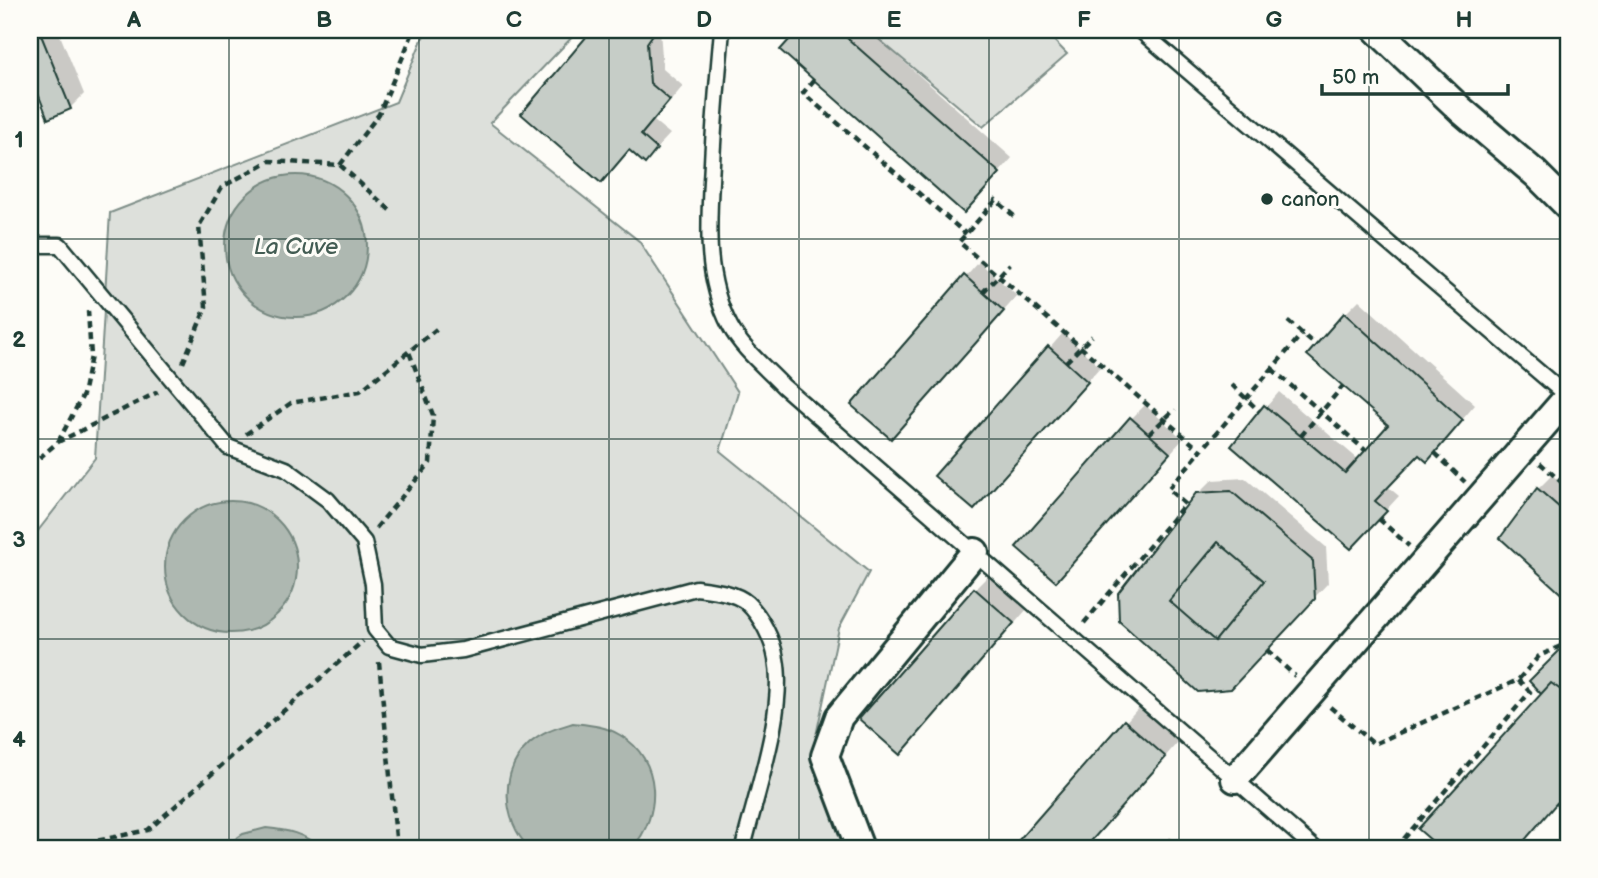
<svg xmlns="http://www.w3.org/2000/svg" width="1598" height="878" viewBox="0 0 1598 878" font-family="'Balsamiq Sans',sans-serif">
	<rect width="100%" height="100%" fill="#fdfcf7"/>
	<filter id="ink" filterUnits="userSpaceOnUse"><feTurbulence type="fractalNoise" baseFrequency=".0143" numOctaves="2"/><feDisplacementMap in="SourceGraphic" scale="14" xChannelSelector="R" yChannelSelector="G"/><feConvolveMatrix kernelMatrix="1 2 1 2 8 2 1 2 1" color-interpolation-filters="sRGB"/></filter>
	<g filter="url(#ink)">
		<path fill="#dde0db" stroke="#7e8e88" stroke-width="2" d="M426 30H579L490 123 639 241 738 392 720 451 869 572 839 628 814 745 846 847 30 848V541L95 458 110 213 396 102Z
			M868 30H1044L1067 54 983 127Z"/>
		<path fill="#aeb8b1" stroke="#75877f" stroke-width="2" d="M225 246a71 71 0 1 1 142 0a71 71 0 1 1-142 0Z
			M165 567a66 66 0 1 1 132 0a66 66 0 1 1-132 0Z
			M573 723C590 725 605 726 620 735 662 759 662 816 632 848H529C502 820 499 772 529 744 542 732 557 728 573 723Z
			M266 828C287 830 304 833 320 848H222L243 834Z"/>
		<path fill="#0003" d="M30 30H58L84 94 70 108 38 89 30 92Z
			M595 30H660L663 69 683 86 654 121 670 134 645 161 630 149 523 114Z
			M801 30H868L1012 158 978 197 783 50Z
			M979 262 1017 296 904 423 853 405Z
			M1359 300 1475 405 1427 460 1419 453 1387 486 1399 496 1365 533 1233 446 1279 392 1359 460 1391 425 1345 314Z
			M1063 333 1100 367 988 494 937 476Z
			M1145 405 1183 439 1070 566 1131 419Z
			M1552 475 1568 489V598L1503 538 1538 489Z
			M1245 478 1326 547 1328 583 1245 672 1198 494 1212 480Z
			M989 575 1027 609 914 738 975 589Z
			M1568 642V790L1518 848H1443L1420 829 1544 693 1531 681Z
			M1139 707 1178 742 1085 848H1029L1020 841Z
			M1170 837 1182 848H1159Z"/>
		<path fill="#c6cdc7" stroke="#1f3d34" stroke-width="2" fill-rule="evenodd" d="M30 30H39L71 109 48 119 37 91 30 94Z
			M592 30H656L647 43 650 83 670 100 641 135 657 149 645 164 629 150 601 183 521 114Z
			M798 30H838L1000 173 964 213 780 50Z
			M964 275 1004 311 891 439 851 405Z
			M1344 313 1463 420 1427 462 1419 455 1375 501 1387 511 1351 549 1231 446 1264 405 1345 473 1388 425 1307 355Z
			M1048 346 1088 382 974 510 934 476Z
			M1130 417 1170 453 1056 582 1016 547Z
			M1537 488 1568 515V600L1500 538Z
			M1231 491 1313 561 1315 599 1231 689 1198 692 1119 621 1118 593 1196 493ZM1218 542 1264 581 1215 641 1169 601Z
			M1218 542 1264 581 1215 641 1169 601Z
			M974 588 1014 623 900 755 859 719Z
			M1563 647H1568V680L1561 690 1551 683 1541 694 1529 681Z
			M1568 680V790L1518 848H1440L1418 829 1551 683 1561 690Z
			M1124 720 1166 757 1085 848H1026L1018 841Z"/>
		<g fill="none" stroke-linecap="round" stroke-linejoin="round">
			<defs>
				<path id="service" d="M722 30C718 74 714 119 712 163 709 219 703 275 730 326 742 349 765 367 783 386L1314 848
					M1140 30 1568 397
					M30 245H60L228 447 286 469 328 500 364 542 373 584 375 629 389 646 422 655 463 650 696 588C711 590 735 592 747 603 761 616 773 640 776 659 786 710 755 797 743 848"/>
				<path id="minor" d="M1377 30 1461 110 1536 174 1568 206
					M1235 779 1568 397
					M860 848 825 756 839 717 975 552"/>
			</defs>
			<use href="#service" stroke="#1f3d34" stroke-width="19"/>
			<use href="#minor" stroke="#1f3d34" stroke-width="32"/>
			<path stroke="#1f3d34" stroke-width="4.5" stroke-dasharray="7 5" stroke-linecap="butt" d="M814 80 803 93 966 234
				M340 165 379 114 414 30
				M1014 216 996 200 959 242 1201 451 1302 334
				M983 292 1010 264
				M1288 321 1316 346
				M1066 362 1092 336
				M183 363 206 307 199 226 222 187 269 161 340 165 392 212
				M1272 369 1365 450
				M1232 385 1259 411
				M246 434 291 403 360 391 439 327
				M1149 434 1175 409
				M1301 436 1343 386
				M58 442 83 395 91 356 88 311
				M1435 453 1465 482
				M1540 463 1568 488
				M30 466 58 442 158 392
				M1379 519 1409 546
				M376 528 430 463 433 415 409 352
				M1084 623 1185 504 1168 489 1201 451
				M1267 650 1295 676
				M379 662 397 848
				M1330 707 1374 744 1518 680 1539 656 1563 645 1568 621
				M63 848 148 830 363 641
				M1396 848 1530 692 1518 680"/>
			<use href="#service" stroke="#fdfcf7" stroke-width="14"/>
			<use href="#minor" stroke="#fdfcf7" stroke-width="26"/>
		</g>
	</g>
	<path fill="none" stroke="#1f3d34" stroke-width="2" stroke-opacity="0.55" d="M229 30V848M419 30V848M609 30V848M799 30V848M989 30V848M1179 30V848M1369 30V848M30 239H1568M30 439H1568M30 639H1568"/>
	<circle fill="#1f3d34" stroke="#fdfcf7" stroke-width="2.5" cx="1267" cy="199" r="7"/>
	<g text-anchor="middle" stroke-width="6" stroke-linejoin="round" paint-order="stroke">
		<g font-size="21" fill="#1f3d34" stroke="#fdfcf7" text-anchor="start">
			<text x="1281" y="206">canon</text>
		</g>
		<g font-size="23" font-style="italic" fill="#435c53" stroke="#fdfcf7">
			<text x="296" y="254">La Cuve</text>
		</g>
	</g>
	<rect width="1598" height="878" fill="none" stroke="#fdfcf7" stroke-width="77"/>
	<path d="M1322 84v10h186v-10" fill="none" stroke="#1f3d34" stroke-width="3.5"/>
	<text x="1332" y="84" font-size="21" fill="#1f3d34" stroke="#fdfcf7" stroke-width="5" paint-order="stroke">50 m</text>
	<rect x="38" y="38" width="1522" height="802" fill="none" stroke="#1f3d34" stroke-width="2.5"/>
	<g font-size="23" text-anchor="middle" font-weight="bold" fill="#1f3d34">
		<text x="134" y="27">A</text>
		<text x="324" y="27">B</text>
		<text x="514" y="27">C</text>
		<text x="704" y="27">D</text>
		<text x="894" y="27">E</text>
		<text x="1084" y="27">F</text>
		<text x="1274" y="27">G</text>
		<text x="1464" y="27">H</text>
		<text x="19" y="147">1</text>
		<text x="19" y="347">2</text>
		<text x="19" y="547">3</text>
		<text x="19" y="747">4</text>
	</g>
</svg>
